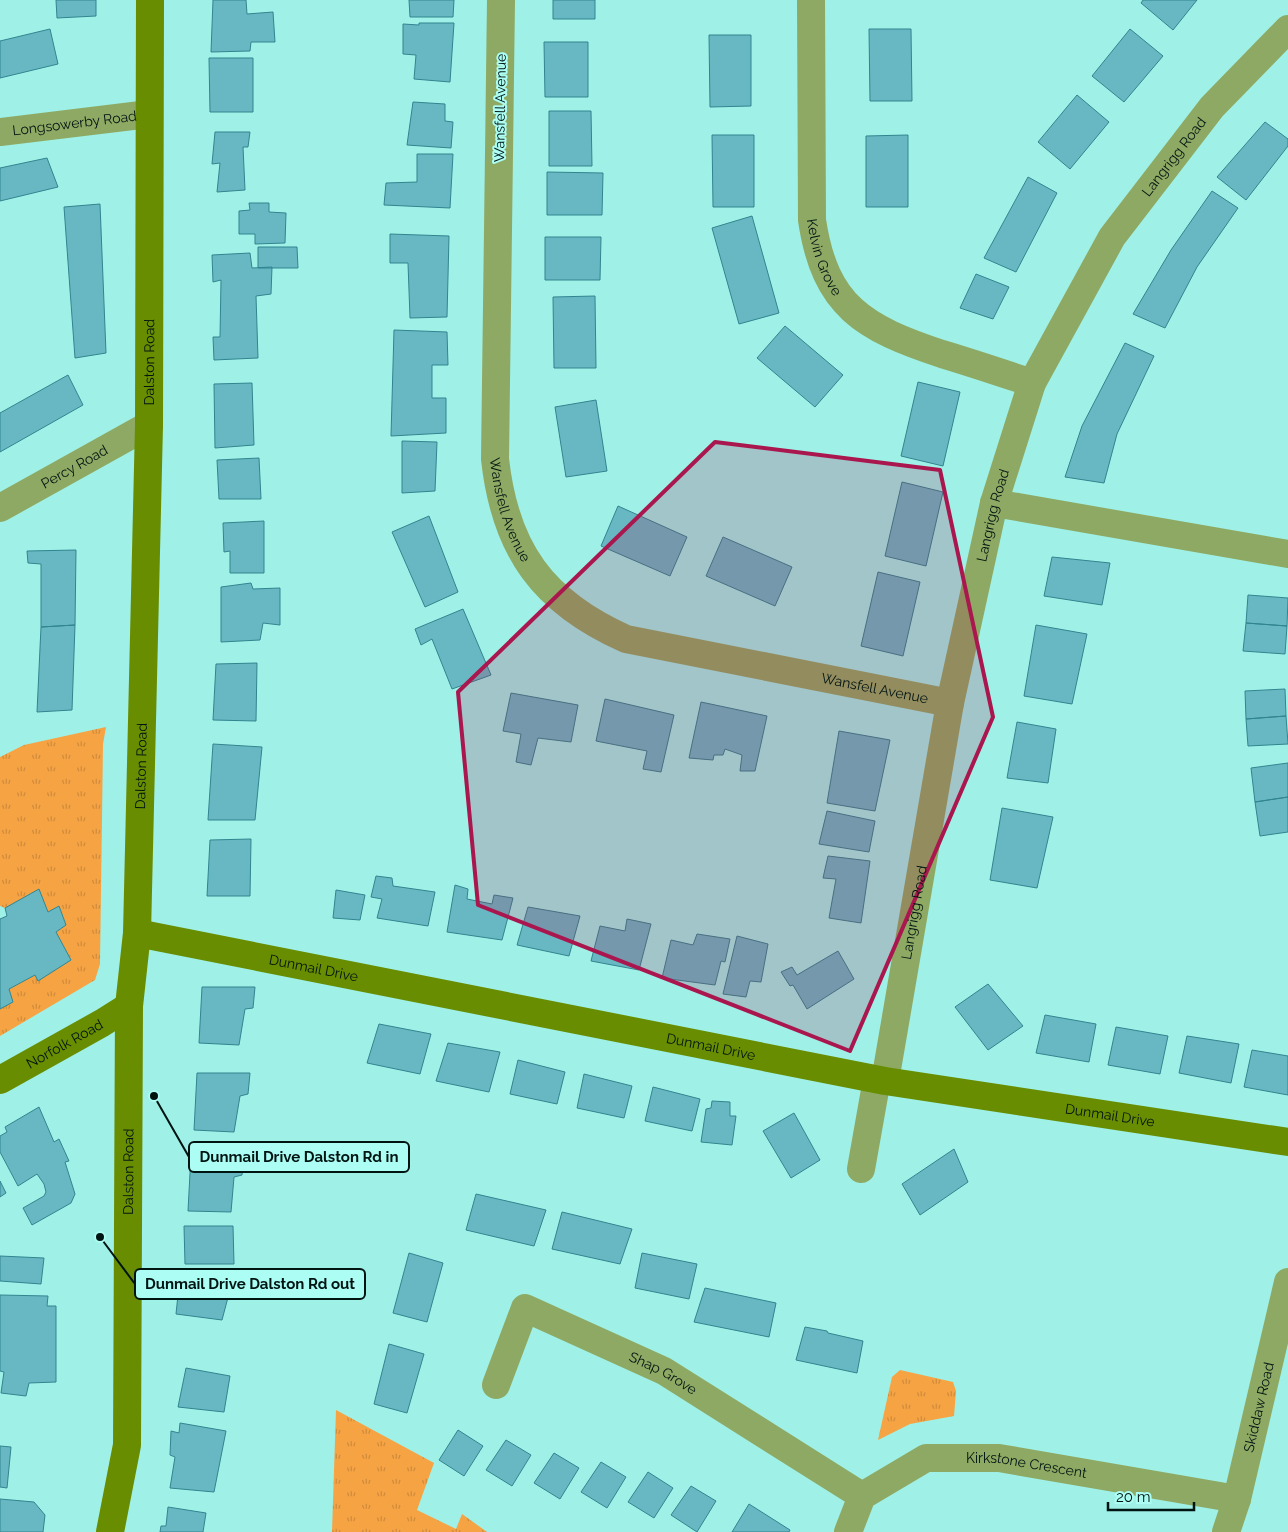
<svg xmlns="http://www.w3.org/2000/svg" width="1288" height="1532" viewBox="0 0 1288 1532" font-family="Raleway,sans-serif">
	<defs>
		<pattern id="grass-tufts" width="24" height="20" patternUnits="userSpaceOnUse" patternTransform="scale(1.25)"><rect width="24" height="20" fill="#f6a344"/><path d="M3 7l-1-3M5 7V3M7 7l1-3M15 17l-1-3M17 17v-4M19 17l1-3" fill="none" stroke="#d18b3b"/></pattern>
	</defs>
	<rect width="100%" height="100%" fill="#9ff0e6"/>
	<path fill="url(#grass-tufts)" d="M106 727 103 744 100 964 95 980 0 1036V1009L9 989 35 975 38 980 71 960 56 932 66 925 59 906 48 912 39 890 5 908 0 906V757L24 745Z
		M900 1370 953 1382 956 1391 954 1416 910 1424 878 1440 892 1377Z
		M336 1410 434 1463 417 1510 456 1529 462 1514 487 1532H332Z"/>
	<path fill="#68b8c3" stroke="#31858f" d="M56 0H96V16L57 18Z
		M213 0H246L247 14 273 12 275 42H251L250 51 211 52Z
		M409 0H454L453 17H410Z
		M553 0H595V19H553Z
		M1143 0H1197L1173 30 1141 3Z
		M419 23H454L450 82 414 79 416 55 403 54V24L419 25Z
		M50 29 58 64 0 78V41Z
		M869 29H911L912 101H870Z
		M1130 29 1163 56 1124 102 1092 76Z
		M709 35H751V106L710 107Z
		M544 42H588V97H545Z
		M209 58H253V112H210Z
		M1077 95 1109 122 1070 169 1038 142Z
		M413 102 445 104V121L453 122 451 148 407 145Z
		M549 111H591L592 166H549Z
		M1265 122 1288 139V146L1246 200 1217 177Z
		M215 132H250L248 147H243L245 190 217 192 220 163 212 164Z
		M712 135H754V207H713Z
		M908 135V207H866V136Z
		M417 154H453L450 208 384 205 386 183 417 182Z
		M47 158 58 187 0 201V168Z
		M547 172 603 173 602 215H547Z
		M1028 177 1057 193 1016 272 984 258Z
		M1212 191 1238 208 1197 267 1165 328 1133 314 1171 250Z
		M249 203H269V212L286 213 285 243 255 244V234H239V211L250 210Z
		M100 204 106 353 75 358 64 207Z
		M752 216 779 313 739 324 712 228Z
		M390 234 449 236 447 317 410 318 408 263H390Z
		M545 237H601L600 280H545Z
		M258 247H297L298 268H258Z
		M250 253 252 268 272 267 271 294 256 296 258 358 214 360 213 337H220L221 280 213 282 212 255Z
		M976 274 1009 287 993 319 960 308Z
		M595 296 596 368H554L553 297Z
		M785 326 843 375 815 407 757 358Z
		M394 330 447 332 448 365H432V398H446V433L391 436Z
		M1125 343 1154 356 1117 434 1104 483 1065 477 1082 426Z
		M68 375 83 405 0 452V413Z
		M918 382 960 392 943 466 901 456Z
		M252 383 254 445 215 448 214 384Z
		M596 400 607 471 566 477 555 407Z
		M402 441 437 442 435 491 402 493Z
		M259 458 261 499H219L217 460Z
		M902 482 943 492 926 566 885 556Z
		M618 506 687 537 670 576 601 546Z
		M429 516 458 592 425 607 392 532Z
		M264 521V573H230V551L224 552 223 523Z
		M723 537 792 567 775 606 706 576Z
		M76 550 75 625 41 627V564L28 563 27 551Z
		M1052 557 1110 563 1102 605 1044 596Z
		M878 572 920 582 903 656 861 646Z
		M251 583 253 589 280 588V625L263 623 260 640 221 642V587Z
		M1248 595 1288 598 1287 626 1246 623Z
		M463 609 491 675 452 689 432 639 421 645 415 629Z
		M1246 623 1287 626 1285 654 1243 651Z
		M75 625 72 710 37 712 41 627Z
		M1036 625 1087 634 1072 704 1024 696Z
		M257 663 256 721 213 720 216 664Z
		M1285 689 1286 716 1246 719 1245 691Z
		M511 693 578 705 571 742 538 738 531 765 516 762 521 734 503 731Z
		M605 699 674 715 661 772 643 769 647 751 596 741Z
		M701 702 767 716 755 771H740L742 755 725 749 723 755H714L713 760 689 758Z
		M1286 716 1288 744 1248 746 1246 719Z
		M1017 722 1056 729 1048 783 1007 778Z
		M839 731 890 740 875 811 827 803Z
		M213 744 262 747 255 820H208Z
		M1288 763V797L1255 802 1251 768Z
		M1288 797V832L1260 836 1255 802Z
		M1002 808 1053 817 1037 888 990 880Z
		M827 811 875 821 869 852 819 844Z
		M251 839 250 896H207L210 840Z
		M828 856 870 861 861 923 829 918 836 879 823 878Z
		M376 876 392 878 393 886 435 892 428 926 377 918 382 899 371 897Z
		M455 885 468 889 467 899 492 904 494 895 513 898 502 940 447 932Z
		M39 889 48 912 59 906 66 925 56 932 71 960 38 981 35 975 9 989 13 1002 0 1009V919L7 916 5 908Z
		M336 890 365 895 360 920 333 918Z
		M528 907 580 916 569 956 517 945Z
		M627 919 651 924 639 970 591 961 600 926 625 931Z
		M697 934 730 939 725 962 721 961 715 985 662 978 671 940 693 945Z
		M737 936 768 944 761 982 750 981 746 997 723 994Z
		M838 951 854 979 807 1009 793 985 790 986 781 972 792 967 797 975Z
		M988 984 1023 1026 988 1050 955 1007Z
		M202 987H255L253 1008 245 1009 239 1045 199 1043Z
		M1045 1015 1096 1024 1089 1062 1036 1053Z
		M379 1024 431 1034 420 1074 367 1063Z
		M1116 1027 1168 1036 1160 1074 1108 1065Z
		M1187 1036 1239 1044 1231 1083 1179 1073Z
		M448 1043 500 1052 489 1092 436 1081Z
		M1252 1050 1288 1056V1095L1244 1087Z
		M518 1060 565 1072 557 1104 510 1094Z
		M197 1073H250L248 1094 240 1096 234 1132 194 1130Z
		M584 1074 632 1086 624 1118 577 1108Z
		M653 1087 700 1099 692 1131 645 1121Z
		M712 1101 730 1102V1116H736L732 1145 701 1142 706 1109 711 1108Z
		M39 1107 54 1142 59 1139 69 1161 65 1162 75 1194 71 1203 32 1225 23 1208 44 1196 46 1192 44 1184 37 1174 18 1186 0 1152V1136L7 1132 5 1127Z
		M794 1113 820 1160 791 1178 763 1131Z
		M954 1149 968 1182 920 1215 902 1184Z
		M191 1154 244 1155 242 1175 234 1177 231 1212 188 1211Z
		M0 1181 6 1193 0 1197Z
		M476 1194 546 1210 534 1246 466 1230Z
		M562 1212 632 1229 620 1264 552 1249Z
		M184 1226H233L234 1264H185Z
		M409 1253 443 1263 427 1322 393 1313Z
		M642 1253 697 1264 689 1299 635 1288Z
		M0 1256 44 1258 41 1284 0 1281Z
		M185 1280 231 1286 222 1320 176 1314 178 1295 186 1296Z
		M705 1288 776 1303 769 1337 694 1322Z
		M0 1295 48 1296 47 1306H56V1382L29 1383 26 1396 1 1393 4 1372 0 1371Z
		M805 1327 827 1331 828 1333 863 1341 857 1373 796 1360Z
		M389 1344 424 1354 407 1413 374 1404Z
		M186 1368 230 1376 224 1412 178 1407Z
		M180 1423 226 1431 214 1492 170 1488 175 1457 170 1455 171 1431 179 1433Z
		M458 1430 483 1446 464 1476 439 1460Z
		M506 1440 531 1455 512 1486 486 1470Z
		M0 1446 11 1447 7 1488 0 1487Z
		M554 1453 579 1468 560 1499 534 1483Z
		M601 1462 626 1477 607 1508 581 1492Z
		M648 1472 673 1488 654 1518 628 1502Z
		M691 1486 716 1501 697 1532 671 1515Z
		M0 1499 34 1502 45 1515 43 1532H0Z
		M749 1504 790 1530 789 1532H732Z
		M168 1507 206 1513 203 1532H160L161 1526H166Z"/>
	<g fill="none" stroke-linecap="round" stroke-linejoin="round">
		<g stroke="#8ea963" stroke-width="28">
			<path id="s1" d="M501 0 495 459C505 550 543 602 626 639L950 703"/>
			<path id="s2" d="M811 0 812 220C825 307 864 328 942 354 972 363 1002 373 1032 383"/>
			<path id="s3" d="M0 132 149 114"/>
			<path d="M994 503 1288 554"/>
			<path id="s4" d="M0 508 149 425"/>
			<path id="s5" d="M885 1081 950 703 994 503 1032 383 1112 237 1212 107 1288 29"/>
			<path d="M861 1169 877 1079"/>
			<path id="s6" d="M496 1385 525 1308 664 1371 862 1496"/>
			<path id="s7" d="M848 1532 862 1496 926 1458H999L1237 1499"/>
			<path id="s8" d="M1226 1532 1237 1499 1288 1282"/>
		</g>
		<g stroke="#688d00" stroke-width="28">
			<path id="s9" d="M137 933 885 1081 1288 1142"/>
			<path id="s10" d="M0 1080 102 1023 129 1006"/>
			<path id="s11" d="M110 1532 127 1445 129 1006 137 933 149 425 150 0"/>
		</g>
	</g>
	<path fill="#aa174e" fill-opacity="0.2" stroke="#aa174e" stroke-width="4" stroke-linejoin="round" d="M715 442 940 470 993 717 850 1051 478 905 458 692Z"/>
	<g text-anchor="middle" stroke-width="4" stroke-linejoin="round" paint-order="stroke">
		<g font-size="14" fill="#001412" stroke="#acfdf3">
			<text transform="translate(500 108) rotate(-89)" y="5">Wansfell Avenue</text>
			<text dy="5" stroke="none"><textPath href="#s3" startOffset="75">Longsowerby Road</textPath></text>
			<text dy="5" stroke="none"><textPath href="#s5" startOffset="982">Langrigg Road</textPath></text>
			<text dy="5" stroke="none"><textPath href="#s2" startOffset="259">Kelvin Grove</textPath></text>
			<text dy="5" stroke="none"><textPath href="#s11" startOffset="1172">Dalston Road</textPath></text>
			<text dy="5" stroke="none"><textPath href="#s4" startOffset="85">Percy Road</textPath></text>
			<text dy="5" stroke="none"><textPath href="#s1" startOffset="512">Wansfell Avenue</textPath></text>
			<text dy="5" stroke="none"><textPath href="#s5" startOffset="576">Langrigg Road</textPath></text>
			<text dy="5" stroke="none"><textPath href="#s1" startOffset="948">Wansfell Avenue</textPath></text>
			<text dy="5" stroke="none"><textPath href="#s11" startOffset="768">Dalston Road</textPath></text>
			<text dy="5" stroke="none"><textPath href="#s5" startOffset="171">Langrigg Road</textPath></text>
			<text dy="5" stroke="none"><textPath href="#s9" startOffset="180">Dunmail Drive</textPath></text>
			<text dy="5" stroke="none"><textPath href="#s10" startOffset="74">Norfolk Road</textPath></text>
			<text dy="5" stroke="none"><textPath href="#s9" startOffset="585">Dunmail Drive</textPath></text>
			<text dy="5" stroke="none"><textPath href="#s9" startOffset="990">Dunmail Drive</textPath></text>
			<text dy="5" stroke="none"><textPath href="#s11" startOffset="362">Dalston Road</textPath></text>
			<text dy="5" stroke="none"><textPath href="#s6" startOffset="235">Shap Grove</textPath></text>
			<text dy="5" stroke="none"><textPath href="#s8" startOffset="129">Skiddaw Road</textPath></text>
			<text dy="5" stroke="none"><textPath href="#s7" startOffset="214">Kirkstone Crescent</textPath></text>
		</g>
	</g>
	<path fill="none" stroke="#001412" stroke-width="2" d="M154 1096L189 1157M100 1237L135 1284"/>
	<g fill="#001412" stroke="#acfdf3" stroke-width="2">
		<circle cx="154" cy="1096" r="5"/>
		<circle cx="100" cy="1237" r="5"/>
	</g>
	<g fill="#acfdf3" stroke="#001412" stroke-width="2">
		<rect x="189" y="1142" width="220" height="30" rx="5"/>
		<rect x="135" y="1269" width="230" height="30" rx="5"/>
	</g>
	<g font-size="15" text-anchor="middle" font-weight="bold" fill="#001412">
		<text x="299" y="1162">Dunmail Drive Dalston Rd in</text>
		<text x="250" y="1289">Dunmail Drive Dalston Rd out</text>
	</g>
	<path d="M1108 1502v8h86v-8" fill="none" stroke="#001412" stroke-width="2.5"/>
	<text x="1116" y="1502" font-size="15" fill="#001412" stroke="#acfdf3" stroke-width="4" paint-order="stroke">20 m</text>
</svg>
